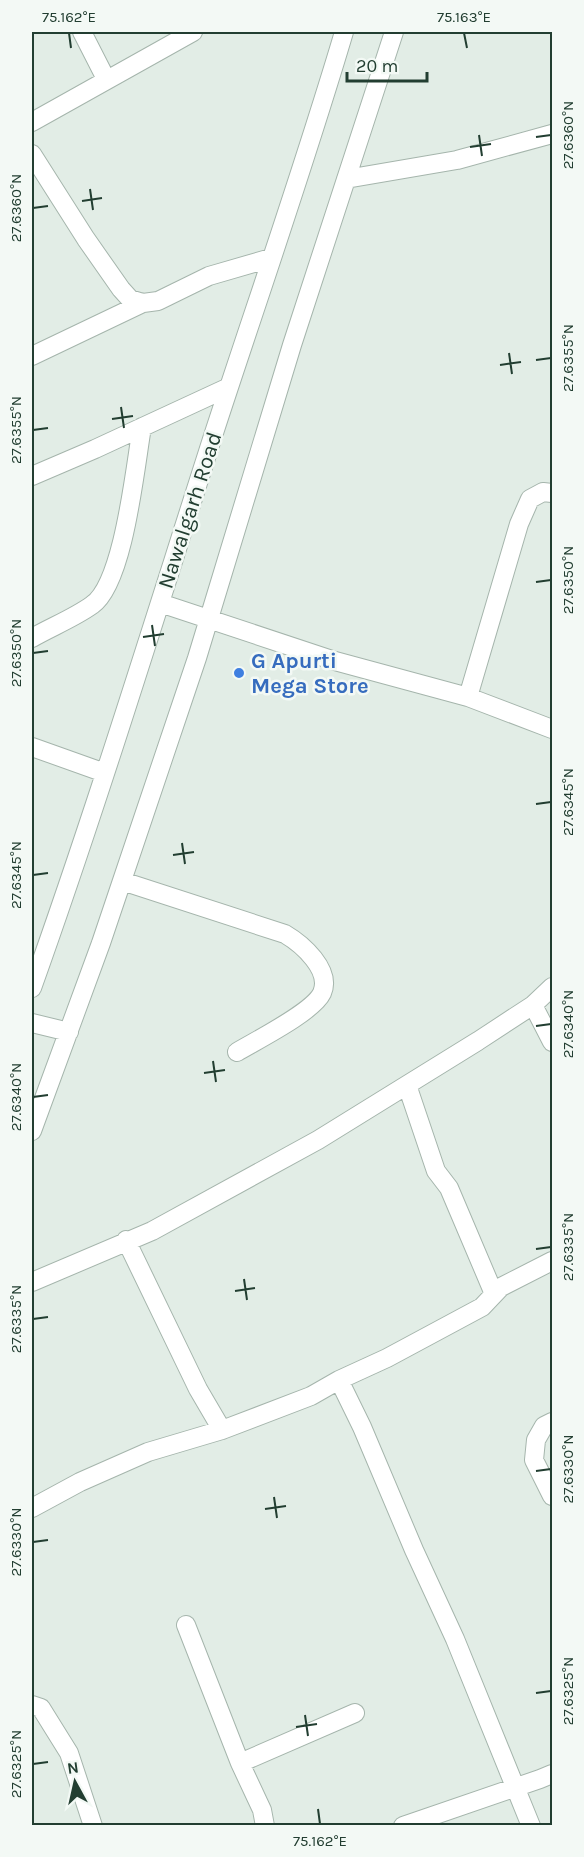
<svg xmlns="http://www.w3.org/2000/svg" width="584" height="1857" viewBox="0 0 584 1857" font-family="Karla,sans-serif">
	<rect width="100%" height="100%" fill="#e2ede6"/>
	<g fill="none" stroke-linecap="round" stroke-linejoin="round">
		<defs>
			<path id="minor" d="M82 32 106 79
				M32 122 193 32
				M32 154 86 239 121 289 130 299 143 303 158 301 209 276 271 258
				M346 179 457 160 552 134
				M32 356 143 303
				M32 476 95 449 229 387
				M160 603 335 661 468 697 552 729
				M32 638C51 627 74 618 92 605 124 583 135 467 142 427
				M468 697 519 524 530 499 543 492 552 493
				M32 747 105 773
				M122 881 285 934C302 944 332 970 322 993 313 1012 257 1040 237 1052
				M32 988C97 806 154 620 213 436 257 301 304 167 344 32
				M533 1005 552 1042
				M32 1023 69 1032
				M407 1085 436 1171 449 1188 494 1294
				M32 1131 101 943 197 658 292 345 394 32
				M126 1240 198 1389 222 1430
				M32 1282 152 1231 318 1140 478 1041 533 1005 552 987
				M339 1380 362 1427 414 1550 455 1639 531 1826
				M552 1422 544 1426 536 1440 534 1460 552 1496
				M32 1508 80 1482 148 1452 222 1430 311 1396 339 1380 387 1358 482 1307 501 1287 552 1261
				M186 1625 240 1763
				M32 1705 41 1708 69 1753 93 1826
				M265 1826 262 1810 240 1763 355 1713
				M403 1826 540 1779 552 1774"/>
		</defs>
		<use href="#minor" stroke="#a5b5ac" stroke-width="20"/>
		<use href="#minor" stroke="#fff" stroke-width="18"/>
	</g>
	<path fill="none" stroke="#223e31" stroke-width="2" d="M69 33 71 48M464 33 467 48M479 135 482 156M536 137 551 135M470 147 491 144M90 189 93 210M82 201 102 198M33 208 48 206M509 353 512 374M536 360 551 358M500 365 521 362M121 407 124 428M112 419 133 416M33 430 48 428M536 582 551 580M152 625 155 646M143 637 164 634M33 653 48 651M536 804 551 802M182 843 185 864M173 855 194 852M33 875 48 873M536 1026 551 1024M213 1061 216 1082M204 1073 225 1070M33 1097 48 1095M536 1249 551 1247M244 1279 247 1300M235 1291 255 1288M33 1319 48 1317M536 1471 551 1469M274 1497 277 1518M265 1509 286 1506M33 1542 48 1540M536 1693 551 1691M305 1715 308 1736M296 1727 317 1724M33 1764 48 1762M318 1809 320 1824"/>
	<circle fill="#3f7fe0" stroke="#f3f9f5" stroke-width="2" cx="239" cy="673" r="6"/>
	<g text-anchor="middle" stroke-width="5" stroke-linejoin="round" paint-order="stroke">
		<g font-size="22" fill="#223e31" stroke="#f3f9f5">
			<text transform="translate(189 510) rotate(-72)" y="8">Nawalgarh Road</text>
		</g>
		<g font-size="22" font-weight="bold" fill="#366cbe" stroke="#f3f9f5" text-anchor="start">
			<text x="251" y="668">G Apurti<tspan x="251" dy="25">Mega Store</tspan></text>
		</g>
	</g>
	<rect width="584" height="1857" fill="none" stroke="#f3f9f5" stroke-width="66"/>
	<g transform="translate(75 1782) rotate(352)" stroke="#f3f9f5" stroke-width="4.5" paint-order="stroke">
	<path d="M0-4.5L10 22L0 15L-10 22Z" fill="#223e31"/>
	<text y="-9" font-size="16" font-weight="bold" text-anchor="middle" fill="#223e31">N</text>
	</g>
	<path d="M347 72v9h80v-9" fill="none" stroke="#223e31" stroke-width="3"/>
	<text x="356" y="72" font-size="18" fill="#223e31" stroke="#f3f9f5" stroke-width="4.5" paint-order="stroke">20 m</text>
	<rect x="33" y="33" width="518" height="1791" fill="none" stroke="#223e31" stroke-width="2"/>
	<g font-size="15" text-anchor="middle" fill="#223e31">
		<text x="69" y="22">75.162°E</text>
		<text x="464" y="22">75.163°E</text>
		<text transform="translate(568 135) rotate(-90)" y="5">27.6360°N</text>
		<text transform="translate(16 208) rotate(-90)" y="5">27.6360°N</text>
		<text transform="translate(568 358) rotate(-90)" y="5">27.6355°N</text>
		<text transform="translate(16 430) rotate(-90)" y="5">27.6355°N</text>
		<text transform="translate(568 580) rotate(-90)" y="5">27.6350°N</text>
		<text transform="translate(16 653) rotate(-90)" y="5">27.6350°N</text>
		<text transform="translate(568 802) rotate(-90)" y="5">27.6345°N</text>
		<text transform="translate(16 875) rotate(-90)" y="5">27.6345°N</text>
		<text transform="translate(568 1024) rotate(-90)" y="5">27.6340°N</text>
		<text transform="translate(16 1097) rotate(-90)" y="5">27.6340°N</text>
		<text transform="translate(568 1247) rotate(-90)" y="5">27.6335°N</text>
		<text transform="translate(16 1319) rotate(-90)" y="5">27.6335°N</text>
		<text transform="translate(568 1469) rotate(-90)" y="5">27.6330°N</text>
		<text transform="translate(16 1542) rotate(-90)" y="5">27.6330°N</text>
		<text transform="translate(568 1691) rotate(-90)" y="5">27.6325°N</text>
		<text transform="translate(16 1764) rotate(-90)" y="5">27.6325°N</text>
		<text x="320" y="1846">75.162°E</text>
	</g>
</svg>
